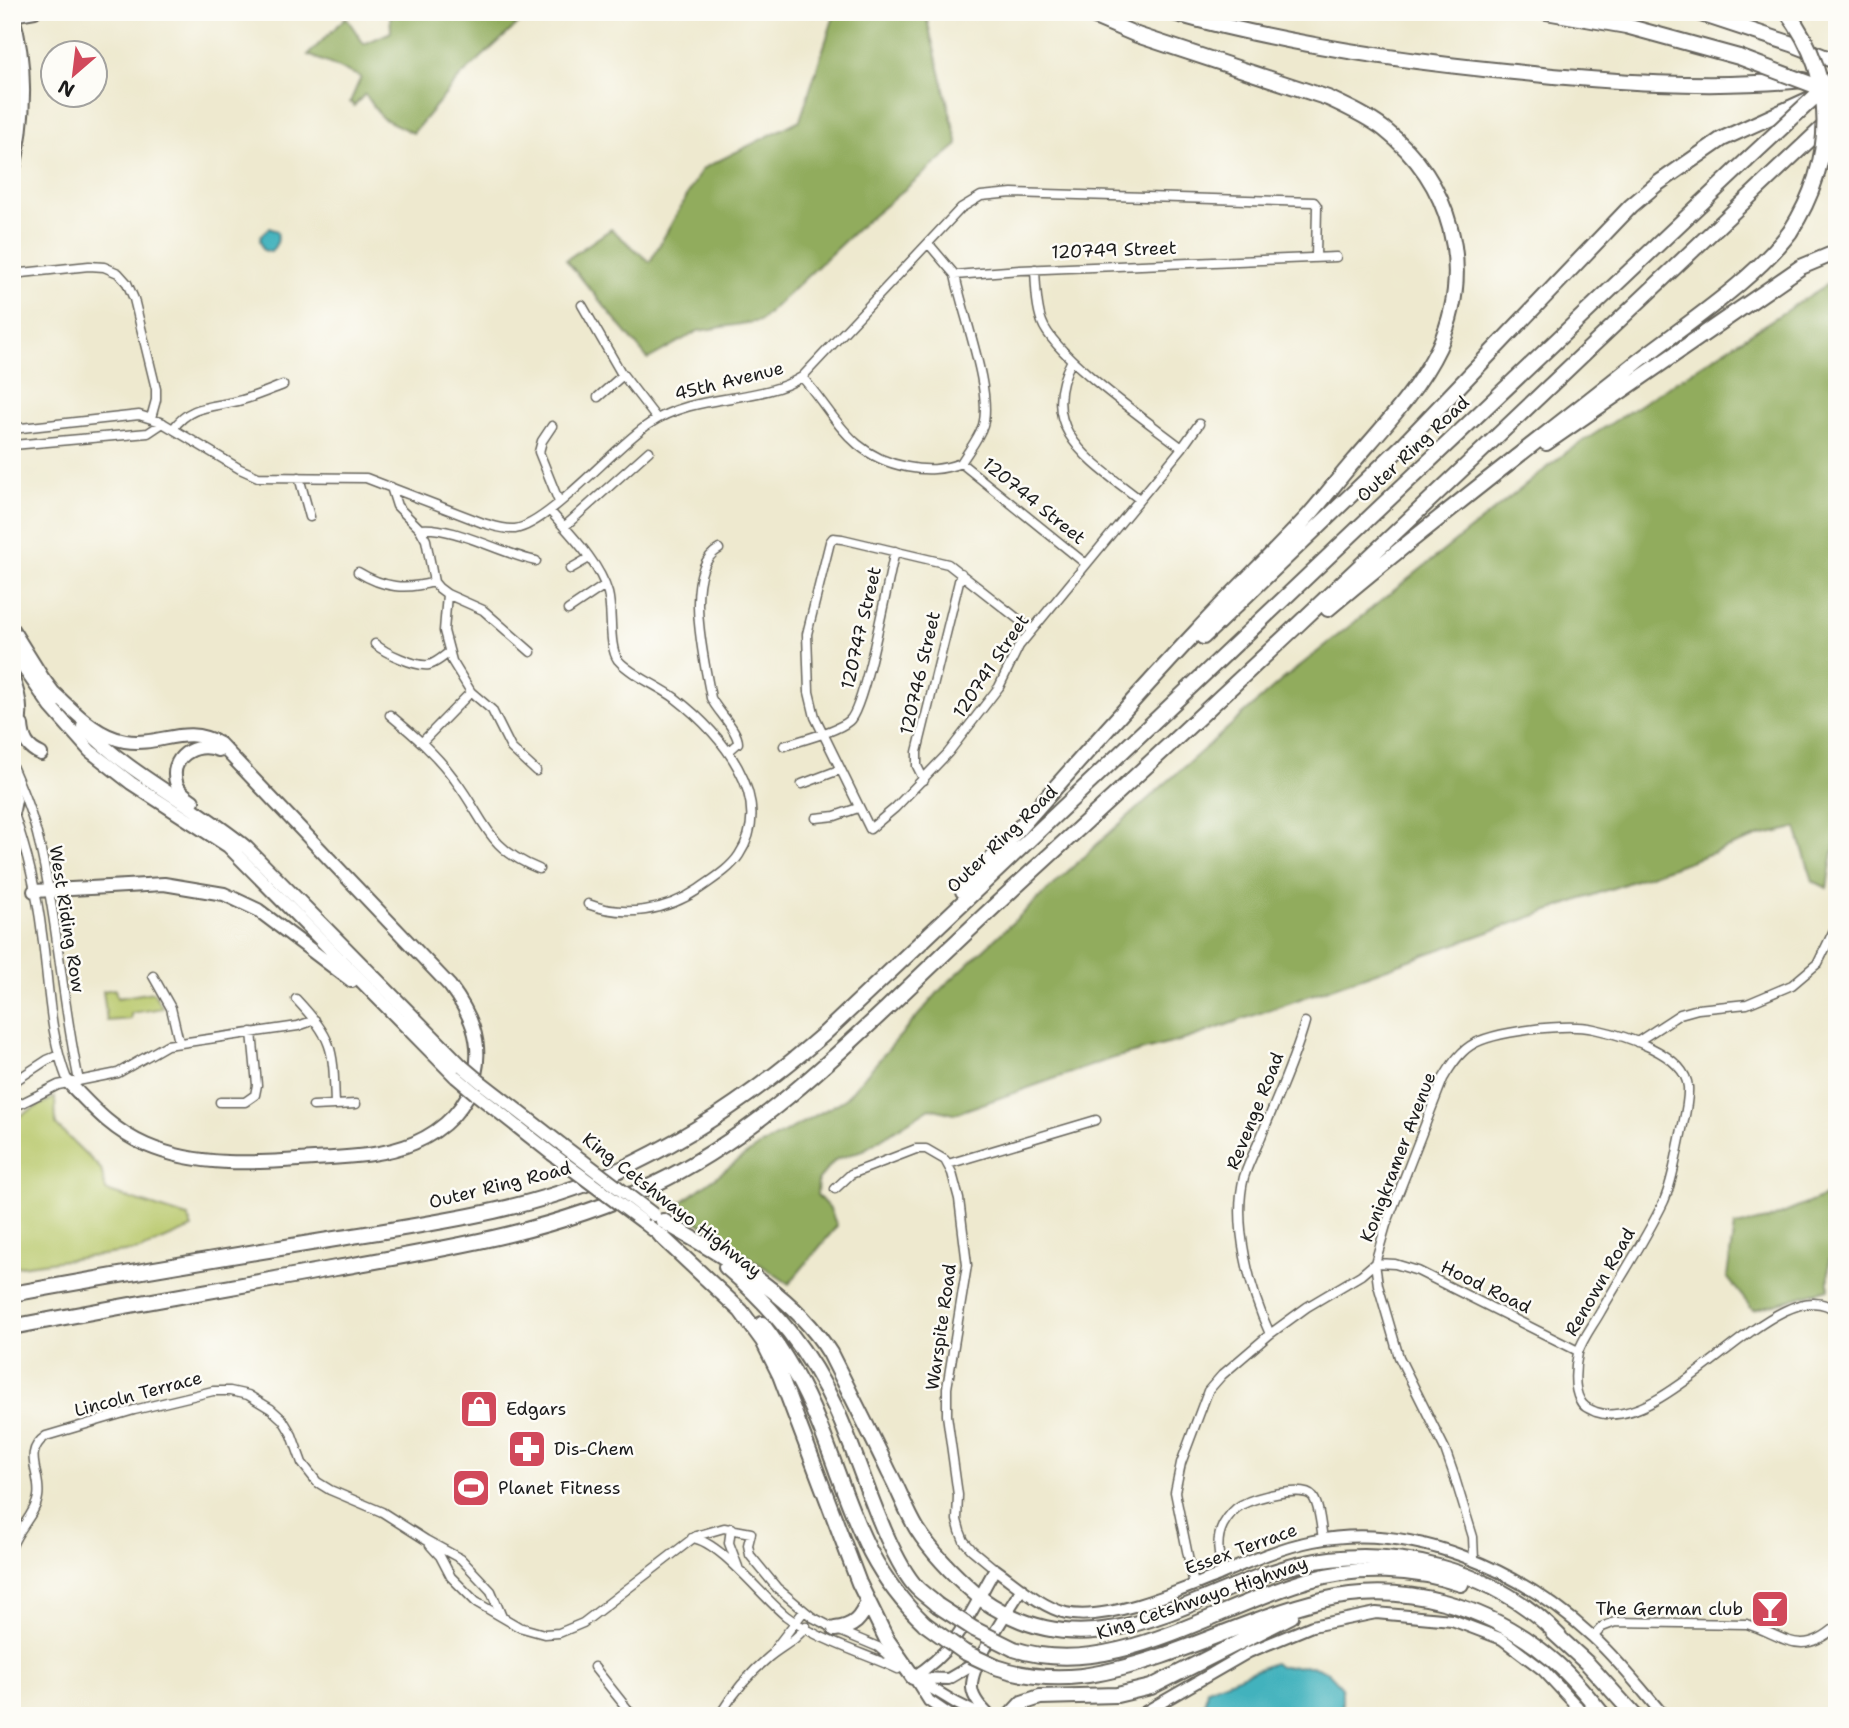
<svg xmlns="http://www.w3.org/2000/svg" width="1849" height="1728" viewBox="0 0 1849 1728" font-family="'Shantell Sans',sans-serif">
	<rect width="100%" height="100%" fill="#fdfcf7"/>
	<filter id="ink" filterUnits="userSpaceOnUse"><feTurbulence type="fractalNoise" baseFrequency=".0143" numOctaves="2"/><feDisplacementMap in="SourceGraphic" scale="14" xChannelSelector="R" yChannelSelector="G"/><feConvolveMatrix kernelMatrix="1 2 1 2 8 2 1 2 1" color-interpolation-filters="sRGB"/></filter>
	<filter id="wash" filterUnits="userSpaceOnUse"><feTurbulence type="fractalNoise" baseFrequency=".00686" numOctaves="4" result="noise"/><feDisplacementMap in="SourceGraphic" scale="28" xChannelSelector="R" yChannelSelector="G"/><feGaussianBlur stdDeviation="1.57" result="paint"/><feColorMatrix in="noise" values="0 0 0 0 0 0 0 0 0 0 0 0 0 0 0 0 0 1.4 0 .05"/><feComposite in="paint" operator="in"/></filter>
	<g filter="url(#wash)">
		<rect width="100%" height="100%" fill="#eee9cf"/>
		<path fill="#b7c769" stroke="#6a7242" stroke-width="2" d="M115 989 117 998 153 992 163 1008 131 1013V1019L107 1021 103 991Z
			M55 1097 56 1125 101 1169 106 1191 188 1217 192 1228 140 1250 12 1267V1120Z"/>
		<path fill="#91ac5d" stroke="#56643c" stroke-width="2" d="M390 12H531L460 77 413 133 382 118 365 94 354 106 350 102 361 77 308 55 346 17 364 44 391 32Z
			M838 12H925L958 145 856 230 760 321 698 331 648 359 566 260 611 229 650 262 702 169 800 120 834 16Z
			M1837 278V830L1827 888 1813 881 1796 828 1760 836 1187 1039 1110 1059 954 1114 930 1108 865 1149 835 1160 818 1180 817 1195 830 1209 837 1226 789 1284 675 1207 754 1149 844 1100 942 988 1106 836 1281 681 1568 451Z
			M1837 1191V1233L1829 1261V1289L1753 1310 1727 1277 1734 1226 1768 1220Z"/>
		<path fill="#43b2bd" stroke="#30676c" stroke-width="2" d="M269 228 277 231C279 243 277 243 271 252L263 250 260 240 262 234Z
			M1274 1663 1279 1667 1311 1666 1328 1672 1342 1687V1711L1335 1716H1203L1207 1689Z"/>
	</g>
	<g filter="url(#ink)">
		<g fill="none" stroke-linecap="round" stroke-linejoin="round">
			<defs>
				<path id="minor" d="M928 243 955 275 1020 270 1336 257
					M1035 269C1036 286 1036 306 1042 322 1054 356 1150 423 1182 448
					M12 274 89 266 104 267 118 273 127 283 134 299 156 389V400L151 418
					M582 305 620 371 657 419
					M1072 360C1035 429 1091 461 1139 499
					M802 377C837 417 849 456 907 467 927 471 942 470 961 463 969 450 979 438 983 425 993 392 962 312 955 275
					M598 397 623 375
					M552 426 542 441 539 452 559 502
					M12 429 139 415 161 422 240 469 258 477 366 478 483 523C494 526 504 530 515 529 549 524 615 446 649 424 696 392 758 404 802 377L961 208 981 196 1012 193 1314 202 1317 206 1316 257
					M173 429C191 403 215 408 242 400 256 396 270 390 283 385
					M13 445 148 433 163 423
					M961 463 1086 564
					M299 477 310 517
					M391 487 397 506 420 529 426 540 434 582 439 588 447 594 483 610 531 652
					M550 511C570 534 599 562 608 593 613 611 608 646 618 660 631 675 659 686 675 698 719 732 777 797 739 855 730 869 713 879 699 889 667 911 624 918 588 904
					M564 527 649 451
					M420 529C452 525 502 554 536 561
					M719 549C681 569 705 663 711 698 717 711 738 730 738 743L729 751
					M570 569 589 558
					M358 572C384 588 405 590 434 582
					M447 594 444 631 452 661 471 692 492 710 511 748 536 771
					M568 610 605 585
					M1032 630 948 564 842 539 833 538 830 542 807 634 809 692 815 717 870 829 895 808 948 753 999 687 1019 646 1182 448 1199 424
					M375 644C385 653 416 667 429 665 436 663 443 657 448 653
					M390 715C414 735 437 755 455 780 486 821 486 848 539 869
					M422 742 471 692
					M784 746C801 740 836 732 849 721 865 708 888 579 895 551
					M12 766C23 791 33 816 39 842 58 921 62 1002 79 1081
					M924 780 917 766V752L961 573
					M802 784 839 770
					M12 808C26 848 37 892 42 934 49 984 49 1035 68 1082
					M816 818 835 816 858 808
					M153 976 171 1008 179 1042
					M296 999C335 1041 333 1049 335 1105L356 1104
					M1637 1042 1680 1014 1698 1009 1747 1004 1792 985 1818 963 1837 924
					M12 1083 47 1060 59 1055
					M220 1102H245L255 1095 257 1085 252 1032
					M313 1106 335 1105
					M12 1108 58 1085 118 1073 167 1045 298 1026 315 1020
					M948 1164 1096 1120
					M835 1189 851 1174 916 1149H926L945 1160 952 1173 959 1199 967 1265 947 1388V1415L958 1495 957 1520 960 1531 964 1541 972 1550 995 1569
					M1270 1334C1250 1291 1232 1224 1244 1177 1248 1164 1255 1150 1261 1137 1276 1099 1294 1062 1305 1022
					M731 1528 729 1543 738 1567
					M692 1538C720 1541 762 1597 786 1616 819 1641 861 1652 898 1669
					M430 1545 440 1556 451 1577 476 1602 519 1627 544 1634 559 1633 583 1623 696 1536 724 1528 751 1533 748 1545 750 1555 777 1588 812 1617 835 1629 878 1647 900 1666
					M12 1546C18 1529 36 1513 38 1497 42 1474 21 1453 46 1436L134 1410 213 1391H230L248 1395 271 1409 283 1420 292 1435 302 1463 317 1482 330 1490 382 1512 426 1540 461 1559 491 1591 502 1617
					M1474 1560 1473 1537 1454 1475 1445 1449 1399 1357 1378 1285 1375 1263 1386 1225 1443 1079C1450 1067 1458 1054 1470 1046 1492 1031 1567 1023 1594 1029 1622 1035 1685 1053 1688 1087 1689 1102 1684 1119 1681 1134 1676 1156 1673 1180 1664 1201 1646 1239 1622 1275 1601 1311 1594 1324 1582 1339 1578 1353 1575 1366 1573 1388 1580 1400 1583 1407 1589 1409 1596 1412 1668 1437 1782 1262 1837 1312
					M1223 1573C1219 1557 1215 1541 1223 1525 1227 1518 1234 1509 1241 1505 1254 1498 1303 1484 1313 1497 1320 1507 1321 1528 1323 1539
					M1194 1585 1175 1492 1181 1463 1208 1391 1222 1375 1270 1334 1307 1307 1361 1275 1375 1263 1395 1264 1418 1271 1578 1351
					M1593 1637 1602 1627 1615 1622 1747 1624C1785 1636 1800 1659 1837 1626
					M774 1650 804 1611
					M594 1667 633 1716
					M719 1716C733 1693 748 1675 769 1657 782 1646 796 1641 806 1626
					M1423 1716V1714
					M1572 1716 1577 1705"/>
				<path id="tertiary" d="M12 16 35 12
					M913 1677C958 1650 970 1612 995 1569 1016 1584 1041 1607 1066 1613 1106 1622 1177 1592 1214 1577 1246 1563 1278 1548 1313 1541 1413 1521 1521 1570 1593 1637 1619 1661 1641 1689 1664 1716
					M913 1677 956 1703 982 1716
					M919 1678 948 1679 977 1662
					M917 1682 929 1701 951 1716
					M990 1716C982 1708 973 1699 972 1688 970 1664 1009 1611 1022 1588
					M1138 1716 1249 1652 1312 1626 1376 1613 1452 1620 1502 1639 1543 1670 1586 1716"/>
				<path id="secondary" d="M12 13C28 66 25 124 12 177
					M12 629 42 677 59 700
					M12 651 51 707 90 751 131 783 228 846 456 1077
					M12 677C22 701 24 722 12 745
					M54 693C75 712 96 736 125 741 160 747 185 723 220 744L450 986C470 1013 483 1040 475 1075 468 1107 444 1130 414 1143 383 1156 348 1157 314 1159 259 1163 199 1168 146 1145 113 1131 92 1107 68 1082
					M22 725C23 739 27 748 41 754
					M83 726C131 776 194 804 247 848L462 1066
					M12 789 15 800 13 810
					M193 801C187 797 180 792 177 785 167 758 196 740 218 750
					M34 891 164 884 224 894 258 910 352 981
					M482 1083 562 1145
					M476 1094 552 1154
					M642 1221 661 1236"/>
				<path id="motorway" d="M1170 12C1282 44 1399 61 1514 72 1610 82 1707 89 1804 80
					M1546 12 1626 26 1739 57
					M1695 12 1792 44 1837 62
					M1546 443 1801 267 1837 252
					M1328 609C1428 524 1533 445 1636 363 1686 324 1752 282 1790 232
					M1203 637 1402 446 1631 206 1657 184 1722 139 1812 98
					M963 891C1041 805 1117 716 1196 632 1233 592 1273 554 1310 514 1325 497 1339 478 1354 461 1384 426 1419 389 1439 347 1475 267 1451 182 1384 129 1367 116 1347 107 1328 98L1137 35 1083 12
					M663 1221C724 1257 792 1292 830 1353 850 1393 870 1432 889 1472 899 1490 906 1511 917 1529 933 1554 955 1576 977 1595 988 1605 1000 1611 1013 1617 1113 1664 1205 1586 1301 1564 1391 1544 1495 1569 1559 1636
					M661 1236 741 1311 763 1341 780 1375 859 1583 887 1640 913 1677
					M726 1267C774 1308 810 1352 836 1409 855 1451 868 1495 887 1537 895 1555 904 1574 917 1588 923 1594 931 1599 937 1605
					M12 1294C122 1274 231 1256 341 1238 433 1223 527 1211 613 1173 691 1138 760 1090 824 1034L1746 161
					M762 1324C785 1354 804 1387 818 1422 850 1499 861 1564 925 1624
					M12 1327C120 1306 228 1288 336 1268 444 1249 553 1232 653 1185 743 1142 816 1075 887 1008 934 963 980 919 1027 876 1301 626 1567 368 1837 114
					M835 1629C854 1627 861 1619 868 1601
					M1553 1632 1588 1664 1635 1716
					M1014 1649C1113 1681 1216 1606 1309 1580 1356 1566 1414 1568 1461 1584
					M996 1667C1055 1687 1105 1675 1162 1656 1215 1638 1267 1613 1322 1600 1404 1580 1491 1606 1554 1661 1573 1677 1588 1697 1604 1716
					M1010 1716 1022 1703 1040 1697 1117 1695 1151 1687 1291 1616"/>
			</defs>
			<use href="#minor" stroke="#66645b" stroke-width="11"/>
			<use href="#tertiary" stroke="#66645b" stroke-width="14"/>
			<use href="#secondary" stroke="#66645b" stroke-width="16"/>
			<use href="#motorway" stroke="#66645b" stroke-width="18"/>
			<use href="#minor" stroke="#fff" stroke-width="8"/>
			<use href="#tertiary" stroke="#fff" stroke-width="10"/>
			<use href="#secondary" stroke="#fff" stroke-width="12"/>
			<use href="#motorway" stroke="#fff" stroke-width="14"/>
			<defs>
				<path id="secondary-bridge" d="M462 1066 482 1083
					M456 1077 476 1094
					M562 1145 654 1215
					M552 1154 642 1221"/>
				<path id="motorway-bridge" d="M1787 12C1838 80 1835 162 1790 232
					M1739 57 1837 94
					M1746 161 1837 76
					M937 1605 974 1629 1014 1649
					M925 1624 964 1652 996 1667"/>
			</defs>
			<use href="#secondary-bridge" stroke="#66645b" stroke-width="16" stroke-linecap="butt"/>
			<use href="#motorway-bridge" stroke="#66645b" stroke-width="18" stroke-linecap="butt"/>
			<use href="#secondary-bridge" stroke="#fff" stroke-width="12"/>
			<use href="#motorway-bridge" stroke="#fff" stroke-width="14"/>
		</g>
	</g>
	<defs>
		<symbol id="shop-square" viewBox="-11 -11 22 22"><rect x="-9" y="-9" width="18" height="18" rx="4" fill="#d1495b" stroke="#fdfcf7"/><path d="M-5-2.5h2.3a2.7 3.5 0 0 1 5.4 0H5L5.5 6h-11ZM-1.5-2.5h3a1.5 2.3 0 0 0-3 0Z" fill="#fff"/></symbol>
		<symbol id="pharmacy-square" viewBox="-11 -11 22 22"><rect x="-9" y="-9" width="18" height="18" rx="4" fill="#d1495b" stroke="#fdfcf7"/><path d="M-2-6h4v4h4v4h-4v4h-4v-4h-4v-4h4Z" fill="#fff"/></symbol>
		<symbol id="stadium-square" viewBox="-11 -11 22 22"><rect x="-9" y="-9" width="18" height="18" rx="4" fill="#d1495b" stroke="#fdfcf7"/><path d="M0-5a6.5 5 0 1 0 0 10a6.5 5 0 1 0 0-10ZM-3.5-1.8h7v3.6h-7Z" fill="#fff"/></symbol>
		<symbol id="bar-square" viewBox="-11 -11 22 22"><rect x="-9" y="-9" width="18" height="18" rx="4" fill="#d1495b" stroke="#fdfcf7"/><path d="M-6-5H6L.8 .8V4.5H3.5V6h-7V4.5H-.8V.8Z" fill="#fff"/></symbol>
	</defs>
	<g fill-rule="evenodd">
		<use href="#shop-square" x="457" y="1387" width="44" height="44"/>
		<use href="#pharmacy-square" x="505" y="1427" width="44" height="44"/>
		<use href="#stadium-square" x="449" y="1466" width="44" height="44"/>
		<use href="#bar-square" x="1748" y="1587" width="44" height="44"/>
	</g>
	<g text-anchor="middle" stroke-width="5" stroke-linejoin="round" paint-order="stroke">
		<g font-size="18" fill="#1c1c1c" stroke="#fdfcf7">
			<text transform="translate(1114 250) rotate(-2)" y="6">120749 Street</text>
			<text transform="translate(729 381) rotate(-14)" y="6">45th Avenue</text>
			<text transform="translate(1413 449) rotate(-43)" y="6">Outer Ring Road</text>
			<text transform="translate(1034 501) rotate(39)" y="6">120744 Street</text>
			<text transform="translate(861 628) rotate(-77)" y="6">120747 Street</text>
			<text transform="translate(991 666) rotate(-56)" y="6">120741 Street</text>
			<text transform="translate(920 673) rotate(-77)" y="6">120746 Street</text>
			<text transform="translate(1002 839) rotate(-44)" y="6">Outer Ring Road</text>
			<text transform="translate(67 919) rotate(81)" y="6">West Riding Row</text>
			<text transform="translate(1255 1111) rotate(-68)" y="6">Revenge Road</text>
			<text transform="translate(1398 1157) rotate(-69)" y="6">Konigkramer Avenue</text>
			<text transform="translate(500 1185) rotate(-14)" y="6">Outer Ring Road</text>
			<text transform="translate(672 1205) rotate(38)" y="6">King Cetshwayo Highway</text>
			<text transform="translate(1600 1282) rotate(-60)" y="6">Renown Road</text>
			<text transform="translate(1486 1287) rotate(26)" y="6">Hood Road</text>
			<text transform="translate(941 1327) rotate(-82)" y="6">Warspite Road</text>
			<text transform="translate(138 1394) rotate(-15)" y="6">Lincoln Terrace</text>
			<text transform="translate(1241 1549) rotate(-20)" y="6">Essex Terrace</text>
			<text transform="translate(1202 1598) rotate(-19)" y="6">King Cetshwayo Highway</text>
		</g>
		<g font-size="18" fill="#1c1c1c" stroke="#fdfcf7" text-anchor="start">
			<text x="506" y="1415">Edgars</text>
			<text x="554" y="1455">Dis-Chem</text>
			<text x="498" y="1494">Planet Fitness</text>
			<text x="1743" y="1615" text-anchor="end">The German club</text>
		</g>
	</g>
	<rect width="1849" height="1728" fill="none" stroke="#fdfcf7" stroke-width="42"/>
	<g transform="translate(74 74) rotate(208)"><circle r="33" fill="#fdfcf7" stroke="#a3a29f" stroke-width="2"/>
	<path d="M0-5L12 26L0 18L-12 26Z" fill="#d1495b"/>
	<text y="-10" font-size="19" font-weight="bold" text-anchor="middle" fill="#1c1c1c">N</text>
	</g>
</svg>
